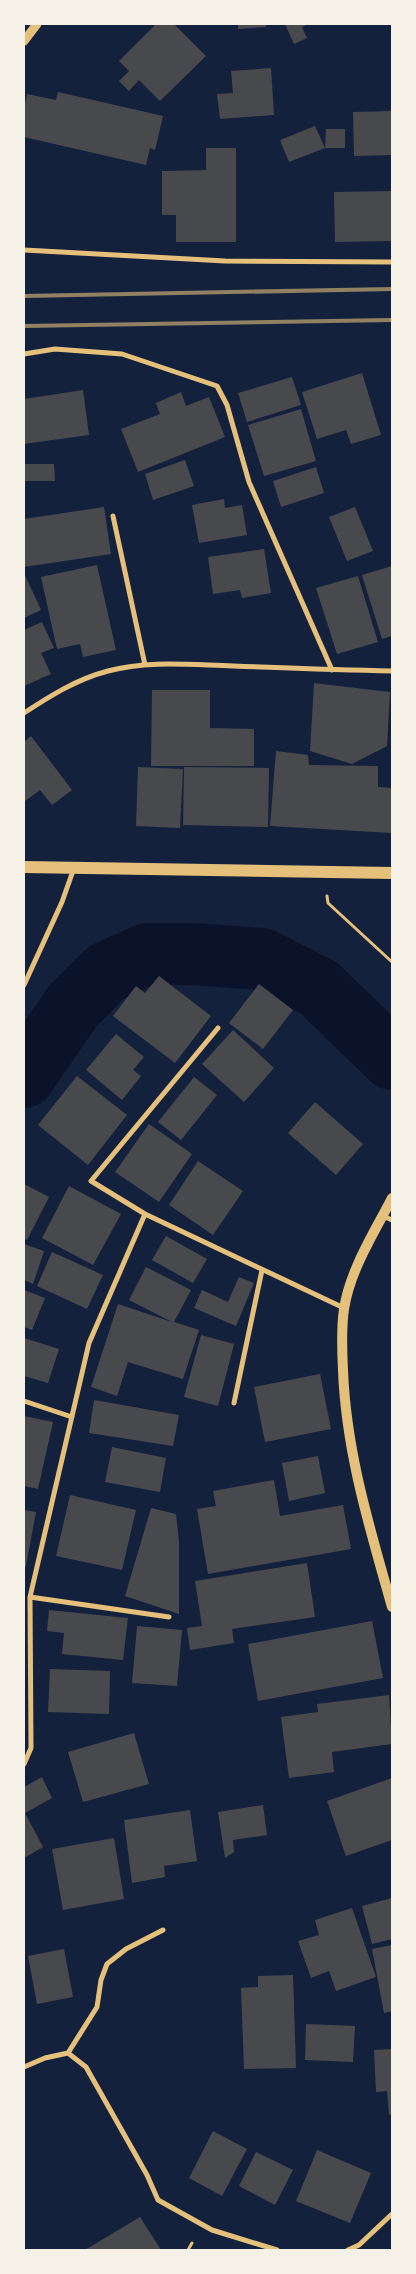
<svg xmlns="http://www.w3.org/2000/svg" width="416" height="2274" viewBox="0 0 416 2274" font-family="'DejaVu Sans',sans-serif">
	<rect width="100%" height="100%" fill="#14213d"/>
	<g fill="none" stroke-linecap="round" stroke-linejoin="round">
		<path stroke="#0b132b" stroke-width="62" d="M24 1077 72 1007 107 972 147 954H192L262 959 319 988 392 1059"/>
	</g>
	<path fill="#48494c" d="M156 24H174L206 56 160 101 139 80 129 91 119 81 129 71 119 61Z
		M238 24H266V27L238 29Z
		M285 24H309L302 27 307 38 294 44Z
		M271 68 274 115 220 119 217 94 233 93 231 71Z
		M58 92 163 116 155 150 150 148 146 165 24 137V110L27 94 56 100Z
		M392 111V155L354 156 353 112Z
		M315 126 325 148 289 162 280 140Z
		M326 129H345V148H325Z
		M206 148H236V242H176V215H162V171L206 170Z
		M392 191V241L335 242 334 192Z
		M362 373 381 435 351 444 346 430 317 439 302 392Z
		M292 377 301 405 247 422 238 393Z
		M83 390 89 435 24 444V399Z
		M181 392 186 406 209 397 225 437 138 472 121 429 160 414 156 403Z
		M301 409 316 461 264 476 248 425Z
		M185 460 194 486 153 500 145 474Z
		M24 464H54L55 481H24Z
		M316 467 324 493 281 507 273 481Z
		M224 499 225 508 242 505 247 535 199 543 192 505Z
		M104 507 111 554 24 567V519Z
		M355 507 373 551 347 561 329 517Z
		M264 549 271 593 242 598 240 590 213 594 208 557Z
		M97 565 116 650 83 657 80 644 57 649 41 577Z
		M392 566V636L382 639 362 575Z
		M24 573 41 610 24 618Z
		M358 576 378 642 337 654 316 588Z
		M42 622 54 648 41 653 51 674 24 686V630Z
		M314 683 390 692 387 746 352 764 310 751Z
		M152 690H210V728L254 729V766H151Z
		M31 736 72 790 52 805 40 790 25 801 24 799V742Z
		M276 751 308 755 309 765 378 766V787L392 788V833L270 826Z
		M138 767 183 769 180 828 136 826Z
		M184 767 269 768 268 827 183 825Z
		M159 976 211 1016 175 1063 113 1016 136 986 145 993Z
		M259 984 293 1010 263 1049 229 1023Z
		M233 1030 274 1068 244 1102 202 1064Z
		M116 1034 144 1057 133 1070 141 1076 122 1100 86 1070Z
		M77 1076 127 1115 88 1165 38 1125Z
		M194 1077 217 1095 181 1140 158 1122Z
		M315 1102 363 1144 336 1175 288 1133Z
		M149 1124 192 1154 159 1202 115 1172Z
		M198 1161 243 1191 213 1235 169 1205Z
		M24 1184 49 1197 27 1240 24 1239Z
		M69 1186 121 1214 93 1265 42 1238Z
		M166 1236 207 1259 193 1283 152 1260Z
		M24 1244 44 1251 33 1284 24 1280Z
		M52 1252 103 1275 87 1309 37 1286Z
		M146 1267 191 1290 174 1322 199 1330 183 1379 128 1362 117 1396 91 1387 118 1304 172 1322 129 1300Z
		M239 1277 254 1283 236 1326 194 1308 202 1290 228 1302Z
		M24 1290 45 1298 32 1330 24 1327Z
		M201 1335 234 1344 218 1406 184 1397Z
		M24 1338 59 1349 48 1383 24 1376Z
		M320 1374 331 1429 265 1442 254 1387Z
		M94 1400 179 1415 173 1446 89 1433Z
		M24 1416 53 1422 38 1489 24 1486Z
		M112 1447 166 1458 160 1492 105 1482Z
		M318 1456 325 1493 289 1501 282 1463Z
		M274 1480 280 1516 343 1505 351 1549 208 1574 197 1509 216 1506 213 1491Z
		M70 1495 136 1510 122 1570 56 1556Z
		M151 1508 176 1514 179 1542V1614L125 1596Z
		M24 1510 36 1512 26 1566H24Z
		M307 1563 315 1617 232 1629 234 1643 190 1650 187 1628 202 1626 195 1581Z
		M49 1610 128 1618 123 1660 62 1654 64 1633 47 1631Z
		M372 1621 383 1678 258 1701 248 1644Z
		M137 1626 182 1630 177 1686 132 1683Z
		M50 1669 110 1671 109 1714 48 1712Z
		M389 1695 392 1744 332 1752 334 1772 289 1778 281 1717 318 1712 317 1704Z
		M134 1733 149 1784 83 1802 68 1752Z
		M42 1777 52 1798 25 1813 43 1847 24 1858V1787Z
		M392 1778V1840L346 1856 327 1801Z
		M263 1805 267 1835 233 1840 234 1852 225 1858 218 1812Z
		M190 1810 197 1861 164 1866 165 1877 132 1883 124 1820Z
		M114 1838 124 1899 63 1910 52 1849Z
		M392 1898V1939L372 1944 362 1906Z
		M352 1908 376 1977 336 1991 329 1971 311 1978 298 1941 319 1935 315 1920Z
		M392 1945V2011L384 2013 372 1949Z
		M64 1949 73 1997 37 2004 28 1956Z
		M293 1975 296 2068 244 2069 241 1988 258 1987V1976Z
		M306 2024 355 2026 353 2062 305 2060Z
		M392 2049V2114L389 2115 387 2091 376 2092 374 2050Z
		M213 2131 247 2149 222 2196 189 2178Z
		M317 2150 371 2173 350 2223 296 2201Z
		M256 2152 293 2170 275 2205 239 2186Z
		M140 2217 161 2250H85Z"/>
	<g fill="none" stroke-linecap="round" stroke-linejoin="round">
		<path stroke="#e5c07b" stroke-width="3" d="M327 896 328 903 392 962
			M188 2250 192 2243"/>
		<path stroke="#e5c07b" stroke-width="5" d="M24 250 225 261 392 262
			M24 354 55 349 122 354 217 386 227 405 249 482 332 670
			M113 516 145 665
			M24 713C50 696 77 679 108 671 148 660 192 665 233 666 286 668 339 670 392 671
			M24 985 62 902 74 868
			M145 1214 91 1181 218 1028
			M383 1216 392 1220
			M24 1401 72 1417
			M234 1403 262 1270
			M30 1597 169 1617
			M24 1764 31 1748 30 1597 89 1343 145 1214 344 1308
			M68 2053 97 2007 101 1980 107 1964 126 1949 163 1930
			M24 2067 45 2058 68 2053 86 2067 147 2175 158 2200 212 2230 277 2250
			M348 2250 359 2245 392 2214"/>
		<path stroke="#e5c07b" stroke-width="9" d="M24 41 37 24"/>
		<path stroke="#e5c07b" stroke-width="10" d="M392 1198C374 1233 350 1270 344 1309 341 1329 342 1350 343 1370 346 1452 370 1529 392 1607"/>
		<path stroke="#e5c07b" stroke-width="12" d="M24 867 392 873"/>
		<path stroke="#918062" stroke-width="4" d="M24 296 392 289
			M24 326 392 320"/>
	</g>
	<rect width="416" height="2274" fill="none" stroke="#f6f1e7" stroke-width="50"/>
</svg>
